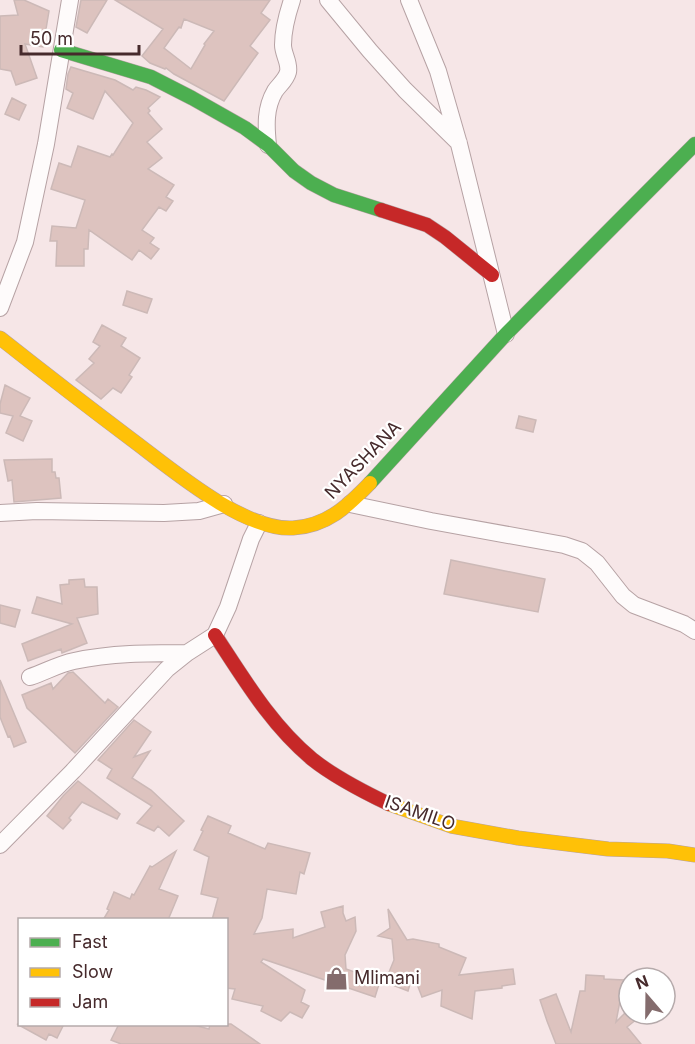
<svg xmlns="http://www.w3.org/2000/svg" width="695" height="1044" viewBox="0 0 695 1044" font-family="Inter,sans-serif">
	<rect width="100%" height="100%" fill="#f6e6e7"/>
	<path fill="#ddc3bf" stroke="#ccb9b7" stroke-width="1.5" fill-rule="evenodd" d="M14 0H24L49 11 43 47 25 44 37 78 16 85 11 71 0 69V16L18 15Z
		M81 0H107L87 33 76 27Z
		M115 0H270L261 13 270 20 250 46 258 53 224 101 174 74 166 68 165 69 150 63 142 56 163 29ZM184 19 214 31 204 44 205 45 191 69 164 48 179 27 181 28Z
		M71 67 115 80 133 90 136 87 146 90 160 97 148 108 150 111 148 113 162 129 147 142 162 158 148 169 174 185 166 197 173 201 166 211 159 207 142 230 154 238 150 243 159 249 151 259 139 250 132 260 89 230 88 249H84V266H56L57 241H50L52 226 76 228 85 200 51 189 59 163 71 167 78 146 110 157 112 154 113 155 133 123 105 91 93 119 67 108 73 93 66 89 68 74Z
		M12 98 26 105 19 120 5 114Z
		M127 291 152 299 147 313 123 305Z
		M102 325 126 338 121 346 140 358 129 375 132 377 121 393 113 388 101 399 76 380 94 363 89 359 100 346 93 342Z
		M5 385 30 398 20 416 32 421 23 441 6 433 13 416 0 413V404Z
		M519 416 536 420 533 432 516 428Z
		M52 459V472H55L56 478H59L61 498 14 502 12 480 8 481 4 460Z
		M451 560 545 579 538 612 444 594Z
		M84 579 85 587H97L98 614 77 618 87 643 62 653 61 649 28 661 22 644 72 624 32 613 37 597 62 604 60 585 69 584V580Z
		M0 605 20 610 15 627 0 623Z
		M73 672 105 703 108 699 118 707 75 753 27 708 22 695 51 683 53 689 68 673Z
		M0 680 26 742 14 747 10 736 8 737 0 717Z
		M134 720 151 732 134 757 150 751 132 778 151 790 184 821 169 836 158 826 154 831 137 823 152 806 107 778 112 769 98 760Z
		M78 781 120 814 117 819 82 802 69 818 71 820 63 829 47 816 63 796Z
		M208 816 231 826 228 833 265 849 268 843 310 853 304 874 300 872 296 894 267 889 262 918 254 934 293 929V938L325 927 321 912 343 906V913L346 921 355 917 356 931 345 955 346 969 380 981 375 997 263 959 261 962 305 990 301 1002 309 1006 302 1018 290 1012 281 1021 261 1011 263 1006 232 999 235 989 226 988V920H212L218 898 201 894 209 857 194 850 203 831 201 830Z
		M176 851 159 889 178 896 168 920H103L109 910 107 909 114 892 130 899 132 894 134 895 150 866 152 867Z
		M388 909 407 940 413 939 439 944V947L466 958 459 975 513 969 515 984 502 986V988L475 991 472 1019 441 1006 442 990 422 997 413 974 408 991 385 982 394 960 392 939 378 936 390 928Z
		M586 975 604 976V979L624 980 616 1022 629 1009V1014H633L637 1019 627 1027 641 1044H556L547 1021 540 1000 556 994 571 1032 580 991H585Z
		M17 1024H64L57 1038 49 1034 46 1040Z
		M119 1024H190L209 1029 210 1024H231L260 1044H121L111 1040Z"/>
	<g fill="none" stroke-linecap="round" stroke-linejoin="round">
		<defs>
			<path id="street" d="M328 0 370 51 405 90 459 143
				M409 0 438 71 459 144 506 334
				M268 145C266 126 265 108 275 91 279 85 286 80 288 72 290 63 283 54 283 45 283 32 288 12 292 0
				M0 308 25 242 46 144 70 0
				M350 504 431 521 564 545 582 551 597 563 623 596 634 605 684 624 695 631
				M0 513 37 511 164 513 199 511 224 504
				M30 677C45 672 59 664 74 661 111 653 149 653 187 653
				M0 845 73 771 167 669 187 653 215 635 228 607 251 539 259 523"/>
			<path id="fast" d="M61 50 151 77 192 98 245 128 268 145 294 171 311 183 334 195 381 210
				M370 483 506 334 695 144"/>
			<path id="slow" d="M0 338C43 372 87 406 131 439 170 468 243 531 293 528 327 526 348 506 370 483
				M389 804 451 826 518 838 608 849 668 851 695 855"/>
			<path id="jam" d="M381 210 427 225 445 237 492 275
				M215 635C244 679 271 725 312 759 332 775 366 793 389 804"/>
		</defs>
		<use href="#street" stroke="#b6a2a4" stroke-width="18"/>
		<use href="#fast" stroke="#b6a2a4" stroke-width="15"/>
		<use href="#slow" stroke="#b6a2a4" stroke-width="15"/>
		<use href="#jam" stroke="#b6a2a4" stroke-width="15"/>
		<use href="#street" stroke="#fefbfb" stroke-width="16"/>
		<use href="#fast" stroke="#4caf50" stroke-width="14"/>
		<use href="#slow" stroke="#ffc107" stroke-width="14"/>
		<use href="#jam" stroke="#c62828" stroke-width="14"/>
	</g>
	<defs>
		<symbol id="shop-bare" viewBox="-9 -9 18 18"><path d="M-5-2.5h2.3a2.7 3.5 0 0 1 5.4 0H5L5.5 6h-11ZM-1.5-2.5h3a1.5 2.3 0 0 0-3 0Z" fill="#846c6d" stroke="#fff" stroke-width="2.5" paint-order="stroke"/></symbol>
	</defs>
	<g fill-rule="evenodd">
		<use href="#shop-bare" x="320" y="962" width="33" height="33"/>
	</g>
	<g text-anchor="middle" stroke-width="4.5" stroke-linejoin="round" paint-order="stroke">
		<g font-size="18" fill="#462a2c" stroke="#fff">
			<text transform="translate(363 460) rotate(-46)" y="6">NYASHANA</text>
			<text transform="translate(420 813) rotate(19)" y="6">ISAMILO</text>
		</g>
		<g font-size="18" fill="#462a2c" stroke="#fff" text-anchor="start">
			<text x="354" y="984">Mlimani</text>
		</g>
	</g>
	<rect x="18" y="918" width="210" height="108" fill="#ffffff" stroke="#b5aaab" stroke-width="1.5"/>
	<rect x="30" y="938" width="30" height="9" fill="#4caf50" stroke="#b5aaab" stroke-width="1.5"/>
	<text x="72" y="948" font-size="18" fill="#462a2c">Fast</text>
	<rect x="30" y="968" width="30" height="9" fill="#ffc107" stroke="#b5aaab" stroke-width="1.5"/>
	<text x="72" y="978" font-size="18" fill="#462a2c">Slow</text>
	<rect x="30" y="998" width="30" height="9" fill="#c62828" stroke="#b5aaab" stroke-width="1.5"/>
	<text x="72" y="1008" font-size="18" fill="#462a2c">Jam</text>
	<g transform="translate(647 996) rotate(340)"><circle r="28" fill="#ffffff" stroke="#b5aaab" stroke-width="1.5"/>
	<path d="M0-4.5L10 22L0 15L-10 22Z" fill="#846c6d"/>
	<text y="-9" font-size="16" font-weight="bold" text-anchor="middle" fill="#462a2c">N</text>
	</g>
	<path d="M21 45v9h118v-9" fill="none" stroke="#462a2c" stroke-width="3"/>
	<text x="30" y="45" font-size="18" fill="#462a2c" stroke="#ffffff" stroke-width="4.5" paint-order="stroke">50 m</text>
</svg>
